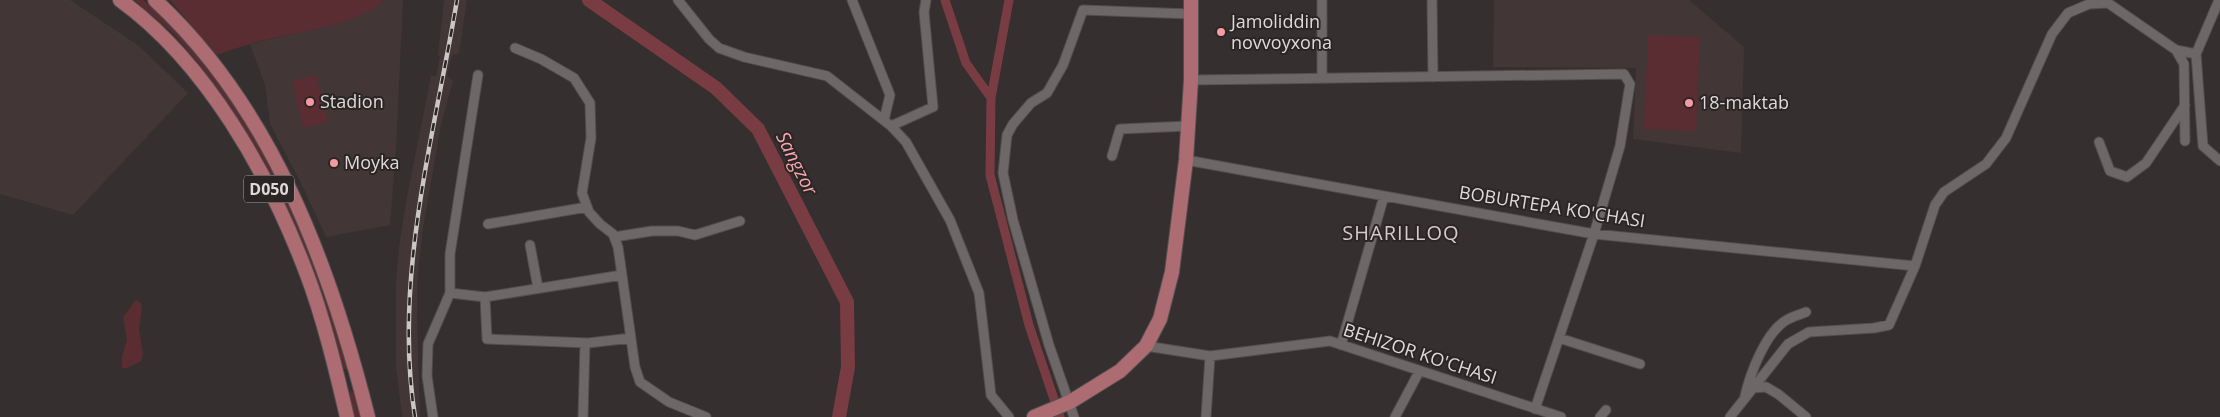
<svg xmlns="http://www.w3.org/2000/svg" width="2220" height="417" viewBox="0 0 2220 417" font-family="'Open Sans',sans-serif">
	<rect width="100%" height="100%" fill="#352f2f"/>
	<path fill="#433636" d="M0 0H70L139 46 188 93 73 215 0 194Z
		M384 0H403L396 149 390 225 326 237 302 185 270 124 265 85 250 44 320 28 359 15Z
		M444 0H467L459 53 452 55 447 76 453 81 441 125 423 228 417 283V316L420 417H402L396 367V283L399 247 406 202 431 76H436L440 57 438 56Z
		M1494 0H1689L1744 47 1741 153 1633 139 1636 68 1493 67Z"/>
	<path fill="#5a2d32" d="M134 0H143L177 30 229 93 276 174 318 266 349 368 347 370 343 368 312 269 271 177 249 138 224 97 199 64 173 33Z
		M170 0H384C357 27 287 33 250 44 239 47 228 51 217 55Z
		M1648 35 1700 37 1696 131 1644 129Z
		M316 75 328 122 303 128 292 81Z
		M136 300 141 303 142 308 139 329 143 355 141 361 127 368H122V356L127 340 123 317Z
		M351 391 355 393 361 417H354L349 395Z"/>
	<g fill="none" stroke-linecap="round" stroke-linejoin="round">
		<path stroke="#7a3c43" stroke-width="9" d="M945 0 966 63 991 98
			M1009 0 991 98 990 175 1029 325 1060 417"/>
		<path stroke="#7a3c43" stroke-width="14" d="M589 0 716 88 758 129 847 302 848 367 839 417"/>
		<defs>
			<path id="street" d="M678 0 709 39 719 48 744 57 827 76 891 126 906 142 950 220 979 293 991 395 1009 417
				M852 0 890 95 884 120
				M1322 0V78
				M1432 0 1433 77
				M2219 0 2196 54 2203 146 2220 161
				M515 48 541 59 574 78 590 103 591 138 582 193 589 212 600 224 613 234 618 247 635 367 640 382 669 402 706 417
				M2176 50 2184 64 2185 141
				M1191 80 1624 74 1630 84 1620 146 1594 234 1535 409
				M891 126 933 107 924 12 926 0
				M2099 142 2110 171 2127 177 2146 163 2185 105
				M1112 156 1120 129 1188 126
				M1186 160 1594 234 1915 266
				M488 224 587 207
				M614 237 652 231H678L695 235 740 221
				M530 245 538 288
				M622 275 485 297 487 339 588 343 631 338
				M450 293 485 297
				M1559 338 1640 364
				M1341 345 1384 196
				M1146 346 1210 356 1330 341 1561 417
				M1753 388 1766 387 1778 394 1806 417
				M1745 396C1750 374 1765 334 1785 321 1791 317 1799 315 1806 312
				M433 417 427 376 428 344 450 293V254L478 75
				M583 417 585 343
				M1074 417 1049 345 1013 220 1003 173 1007 135 1013 124 1031 103 1047 93 1063 65 1083 10 1191 14
				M1206 417 1210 356
				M1395 417 1419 372
				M1600 417 1606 410
				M1730 417 1788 344 1809 332 1874 328 1889 325 1915 266 1935 205 1944 192 1986 164 2006 138 2052 34 2068 13 2089 4 2108 3 2176 50 2196 54"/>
			<path id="primary" d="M120 0C206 62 269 174 306 272 323 316 336 370 347 417
				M155 0C272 108 330 266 368 417
				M1034 417 1070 402 1120 371 1146 346 1160 319 1172 272 1186 160 1191 80V0"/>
		</defs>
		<use href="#street" stroke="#534e4e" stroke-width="11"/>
		<use href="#primary" stroke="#534e4e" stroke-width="16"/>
		<use href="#street" stroke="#6e6767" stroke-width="9"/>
		<use href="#primary" stroke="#ad6b72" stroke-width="14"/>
		<defs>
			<path id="rail" d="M415 417C393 278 434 137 457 0"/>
		</defs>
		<use href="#rail" stroke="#cbc7c7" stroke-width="4.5"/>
		<use href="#rail" stroke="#2b2525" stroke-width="2.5" stroke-dasharray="8" stroke-linecap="butt"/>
	</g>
	<g fill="#f49aa2" stroke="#2b2525" stroke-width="2">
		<circle cx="1221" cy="32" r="5"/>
		<circle cx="310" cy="102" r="5"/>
		<circle cx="1689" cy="103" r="5"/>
		<circle cx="334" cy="163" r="5"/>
	</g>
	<g text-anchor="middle" stroke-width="4" stroke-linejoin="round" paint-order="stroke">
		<rect fill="#2b2525" stroke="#a9a4a4" stroke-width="1" x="244" y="175.5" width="50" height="27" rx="4"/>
		<g font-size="16" font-weight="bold" fill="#dfdbdb">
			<text x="269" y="195">D050</text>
		</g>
		<g font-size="18" fill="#dfdbdb" stroke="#2b2525" text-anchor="start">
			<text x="1231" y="28">Jamoliddin<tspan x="1231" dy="21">novvoyxona</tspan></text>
			<text x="320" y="108">Stadion</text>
			<text x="1699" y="109">18-maktab</text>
			<text x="344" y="169">Moyka</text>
		</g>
		<g font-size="18" fill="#dfdbdb" stroke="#2b2525">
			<text transform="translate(1552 207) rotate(9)" y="6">BOBURTEPA KO'CHASI</text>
			<text transform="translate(1420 354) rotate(18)" y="6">BEHIZOR KO'CHASI</text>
		</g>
		<g font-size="19" font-style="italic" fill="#f7a8ae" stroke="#2b2525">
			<text transform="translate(797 163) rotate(63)" y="7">Sangzor</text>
		</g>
		<g font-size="20" letter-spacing="1" fill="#d2cacb" stroke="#2b2525">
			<text x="1401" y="240">SHARILLOQ</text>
		</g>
	</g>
</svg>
